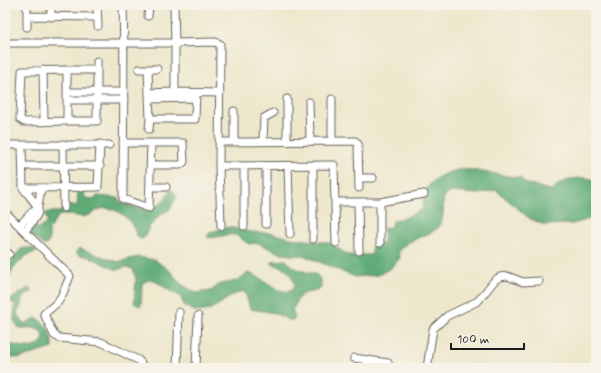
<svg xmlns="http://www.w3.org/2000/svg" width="601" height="373" viewBox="0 0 601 373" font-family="Mynerve,sans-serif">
	<rect width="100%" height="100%" fill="#f7f3e8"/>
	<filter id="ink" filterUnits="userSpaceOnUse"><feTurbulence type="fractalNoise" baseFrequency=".025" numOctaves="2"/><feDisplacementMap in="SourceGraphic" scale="8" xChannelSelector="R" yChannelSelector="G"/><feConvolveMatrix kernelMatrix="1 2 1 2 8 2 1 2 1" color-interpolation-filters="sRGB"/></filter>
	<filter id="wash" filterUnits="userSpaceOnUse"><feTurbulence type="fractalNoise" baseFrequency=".012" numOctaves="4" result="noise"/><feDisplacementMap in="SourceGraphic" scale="16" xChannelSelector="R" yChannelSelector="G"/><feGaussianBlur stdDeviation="0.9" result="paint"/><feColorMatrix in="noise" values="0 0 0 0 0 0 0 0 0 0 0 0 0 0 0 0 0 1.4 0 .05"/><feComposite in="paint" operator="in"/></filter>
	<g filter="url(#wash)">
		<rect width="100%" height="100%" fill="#ede7cc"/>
		<path fill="#60ac77" stroke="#3e644a" d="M464 169 521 178 524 183 550 190C554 189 554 188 558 185 569 178 585 175 596 181V217L573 224 544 225 529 218 496 190 478 194 451 192 444 197C443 205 444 215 441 223 437 236 408 236 398 252L400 258 391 268 378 275 355 277 303 255H289L277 252 258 243 249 244C244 242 240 236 235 235 226 233 213 240 207 237L210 232 229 227 250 232 272 233 290 238 330 243 348 255H372V244L383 243 384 228 391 227 394 220 405 218 423 209C421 183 441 172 464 169Z
			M171 189 177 196 170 209 159 216 149 227 144 238 141 239 136 235C133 220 116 205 100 209 95 211 91 215 86 216 77 218 68 212 58 216L49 230V242L46 245 41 244 29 232 35 226 39 229 48 222 45 216 47 212H60L65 205 77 206 78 191 84 192 85 198 95 199 97 196 118 198 120 202 134 207 151 211 165 199Z
			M26 248H34L37 251 26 256 13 268 5 288V268L21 249Z
			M79 248 117 262 138 257 155 260 170 271 181 284 196 293 211 291 220 284 237 281 247 273C264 276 273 294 291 291L295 286C292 272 285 267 272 264V261L286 260C295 271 305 271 317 275L321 281V288C315 294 306 290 300 296 296 300 296 306 292 310L295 317 293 320H288L275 313 250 309 246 295 243 291C223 296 206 324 184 305L180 296C169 292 162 284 151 279L142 283 141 305 139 306 134 303 136 279 133 269 126 267 117 270 90 257 78 255 76 252Z
			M28 288 32 290V292L22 298 21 306 17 313 24 324 36 318C49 324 51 335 53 348L19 358 5 356V344C19 344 33 354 44 339 41 325 30 328 19 328L14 320 15 303 10 302V300Z"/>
	</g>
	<g filter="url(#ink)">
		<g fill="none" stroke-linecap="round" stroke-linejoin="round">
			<defs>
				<path id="minor" d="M51 5V17
					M97 5 98 26
					M174 5 175 43 215 42 220 44 219 166 334 165 336 243
					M27 16 97 17
					M148 16 149 5
					M27 27V5
					M5 43H175V92L220 93
					M139 69H148
					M157 69H148L150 119H195L196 93
					M43 70 44 122
					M67 70H97V121H67Z
					M67 70 22 71 20 119 24 122 67 121
					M97 70V61
					M67 92H124
					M150 93 175 92 174 96
					M150 99 196 98
					M287 99V141
					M67 100H124
					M309 102 310 141
					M234 111V142
					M149 129 150 119
					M263 141 264 118 273 113
					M332 141V99
					M220 142 355 141 358 144 359 188
					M123 143H151L149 208 123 199V195C123 132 125 68 123 5
					M63 144 64 208
					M12 145H109
					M22 146 23 188 98 187 100 144
					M151 165H180L184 162 183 143H151
					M313 165V239
					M23 166H100
					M219 166 221 226
					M244 166V226
					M288 166 290 234
					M359 178H373
					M151 187H166
					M23 188C41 211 44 208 25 231
					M335 202H380V243
					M358 202 359 251
					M380 202 424 194
					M38 207 41 188
					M5 212 70 276 63 293 58 302 44 314 54 335 59 338 101 342 138 360 141 363V368
					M266 224V166
					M19 226 33 211 38 209
					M5 250 9 254
					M354 358 388 363
					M177 368 179 312
					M196 368 198 316
					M367 368 368 360
					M427 368 433 329 447 316 478 301 495 280 500 277 507 276 523 282 539 281"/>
			</defs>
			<use href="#minor" stroke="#65635a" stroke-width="9"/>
			<use href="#minor" stroke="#fff" stroke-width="7"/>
		</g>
	</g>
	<rect width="601" height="373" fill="none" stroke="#f7f3e8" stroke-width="20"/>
	<path d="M451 343v6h73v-6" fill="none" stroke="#1c1c1c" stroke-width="2"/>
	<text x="457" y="343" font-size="12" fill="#1c1c1c" stroke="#f7f3e8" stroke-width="3" paint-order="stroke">100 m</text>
</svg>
